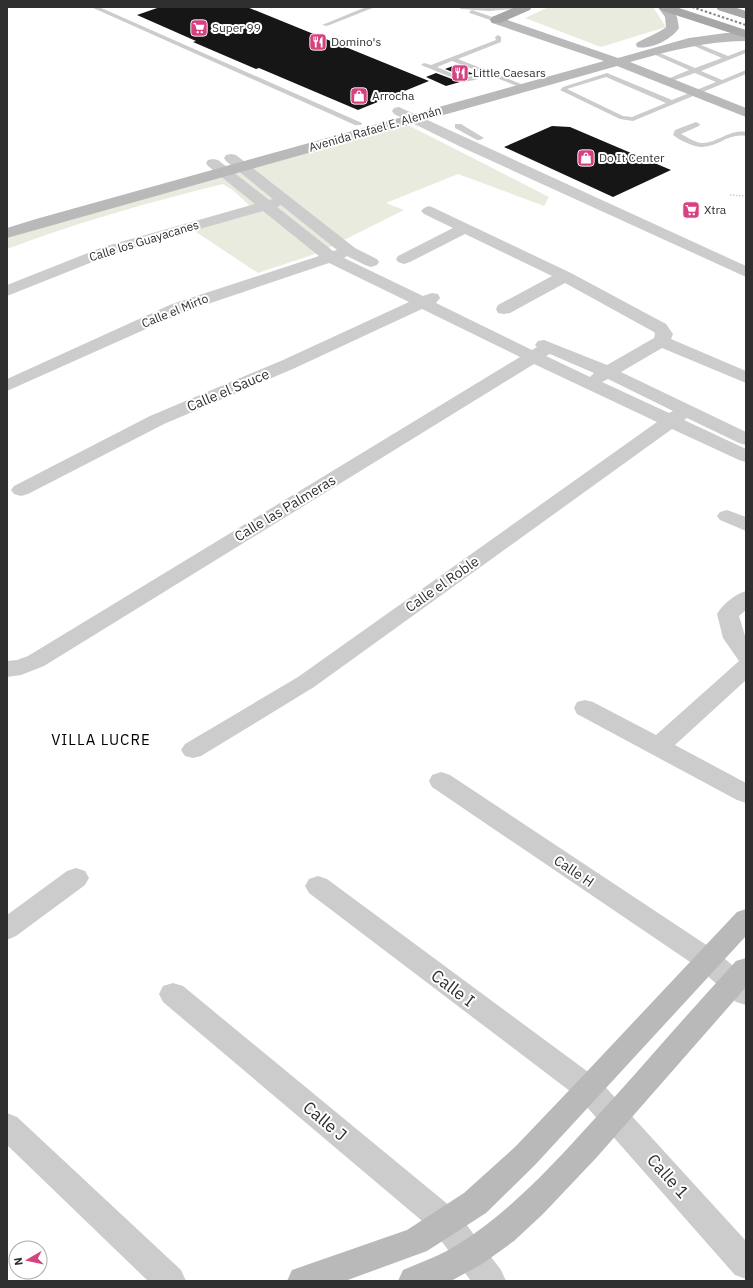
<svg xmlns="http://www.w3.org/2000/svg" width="753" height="1288" viewBox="0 0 753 1288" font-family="'IBM Plex Sans',sans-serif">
	<rect width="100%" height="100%" fill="#fff"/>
	<path fill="#e9ebde" d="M549 7H653L666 27 601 47 525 18Z
		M406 124 549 197 544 206 458 174 386 203 404 210 318 253 258 273 187 226 250 206 234 191 223 184C150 202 78 222 7 249V236Z"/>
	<path fill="#161616" d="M160 7H247L429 81 358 110 259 68 256 69 193 42 196 41 137 15Z
		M453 66 474 74 460 75 445 69Z
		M436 73 460 82 446 86 426 77Z
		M552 126 570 127 671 170 613 197 504 147Z"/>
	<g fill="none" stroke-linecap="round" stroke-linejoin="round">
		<path stroke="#ccc" stroke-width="1.5" stroke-dasharray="1.5 1.5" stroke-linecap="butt" d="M730 195 746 196"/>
		<path fill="#ccc" fill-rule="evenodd" d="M91 7H99L362 123 361 125H355Z
			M366 7H375L327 26 322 25Z
			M458 7H515L512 9 489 11 461 9Z
			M472 10 498 19 499 20 496 22 470 13 469 12Z
			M498 35 501 37V42L458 59 526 86V88H522L489 75 475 80 463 82 421 65 424 63 431 65 496 40 495 37ZM452 61 483 73C461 81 457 75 437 67Z
			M687 41H691L728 56 746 49V53L701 71 722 80 746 70V74L633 121 620 119 560 90 563 87 607 73 672 100 716 82 695 73 669 82H665V80L689 70 651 53V51H655L695 68 722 58 687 43ZM606 77 666 103 632 117 623 116 567 89Z
			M696 122 700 124 699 126 681 134C687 137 694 142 701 143 717 144 729 129 746 132V136C723 132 714 156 687 143 682 141 677 138 673 135L675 130Z
			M455 124H461L484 138 480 140H477L455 128Z"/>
		<path fill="#ccc" fill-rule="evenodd" d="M399 107 746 266V277L461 147 394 114 392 111 394 108Z
			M231 154 236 155 355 248 377 259 379 262 377 265 371 267 365 265 347 256 344 258 423 296 432 293 438 294 440 298 436 303 532 350 537 347 535 345 538 341 544 340 607 365 654 338 655 334 654 332 565 283 510 313 504 314 498 313 496 309 498 305 552 276 465 234 410 262 404 264 398 262 396 259 398 256 453 228 424 214 421 211 424 208 429 206 434 208 571 273 666 324 673 334 671 339 746 371V383L662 348 621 372 746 432V445L739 443 687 418 684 420 746 449V462L739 460 672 429 314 687 201 756 193 758 185 756 181 750 185 744 298 677 657 422 534 364 44 666 21 675 7 677V661L17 660 28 656 520 357 422 309 295 368 164 424 28 494 21 496 14 494 11 490 14 486 150 416 283 360 409 302 329 263 184 312 7 391V379L172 304 319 256 263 211 115 253 7 296V285L103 247 255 204 208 166 206 163 208 160 213 159 218 160 269 200 273 199 226 161 224 158 226 155ZM281 205 337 250 333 251 277 207ZM550 354 594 373 590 377 546 356ZM608 379 673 411 669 413 602 382Z
			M727 510 746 517V531L720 520 717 516 720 512Z
			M746 591V610L739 616 746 639V680L675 745 746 783V803L737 800 577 714 574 708 577 702 585 700 593 702 656 735 739 661 723 638 717 614C723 604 735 594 746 591Z
			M441 772 450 775 717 952 746 977V1005L736 1002 699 968 432 787 429 781 432 775Z
			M76 868 85 871 89 878 85 885 16 936 7 940V915L67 871Z
			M318 876 327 879 599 1080 746 1241V1279L735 1275 579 1098 309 893 305 886 309 879Z
			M173 983 183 986 456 1211 501 1270 506 1281H471L434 1231 163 1002 159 994 163 986Z
			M7 1113 17 1117 181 1270 186 1281H148L7 1145Z"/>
		<path fill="#b9b9b9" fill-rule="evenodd" d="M658 7H670L677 17 679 28C672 39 651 50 637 47L636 44C637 41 660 33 666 27L665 17Z
			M496 16 618 58 689 38 726 33H746V41C705 41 670 51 630 62L746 108V117L617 66 7 238V228L36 219 604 61 492 23 490 20 492 17Z
			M746 909V936L535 1165 486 1213 427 1251 345 1281H287L292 1270 407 1230 464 1193 515 1147 579 1080 737 912Z
			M746 958V987L597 1157 543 1214 514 1241 482 1264 451 1281H398L403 1270C422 1262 442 1255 460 1243 509 1212 550 1168 589 1125 639 1071 686 1015 736 961Z"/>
		<path fill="#a7a7a7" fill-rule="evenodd" d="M515 7H532L530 10 500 23H492L490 20 492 17Z
			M658 7H676L746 30V38L660 10Z
			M716 7H734L746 11V19L718 10Z"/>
		<path stroke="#848484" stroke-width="2" stroke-dasharray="2.5 2" stroke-linecap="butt" d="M692 7 746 25"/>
	</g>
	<defs>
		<symbol id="supermarket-square" viewBox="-11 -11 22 22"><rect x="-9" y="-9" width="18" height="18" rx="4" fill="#d6417f" stroke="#fff"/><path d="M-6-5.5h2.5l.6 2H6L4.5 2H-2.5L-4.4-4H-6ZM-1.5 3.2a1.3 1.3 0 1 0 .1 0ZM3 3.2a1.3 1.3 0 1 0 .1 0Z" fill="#fff"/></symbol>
		<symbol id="restaurant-square" viewBox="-11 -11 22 22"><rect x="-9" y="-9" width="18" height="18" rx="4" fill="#d6417f" stroke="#fff"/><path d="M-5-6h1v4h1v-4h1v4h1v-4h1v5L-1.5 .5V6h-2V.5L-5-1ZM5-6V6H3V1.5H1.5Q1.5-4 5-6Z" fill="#fff"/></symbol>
		<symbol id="shop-square" viewBox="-11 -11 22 22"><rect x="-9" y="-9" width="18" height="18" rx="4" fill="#d6417f" stroke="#fff"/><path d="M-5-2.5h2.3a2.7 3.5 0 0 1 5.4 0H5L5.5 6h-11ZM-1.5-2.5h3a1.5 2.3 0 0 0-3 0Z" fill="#fff"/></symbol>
	</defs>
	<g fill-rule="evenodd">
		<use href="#supermarket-square" x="189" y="18" width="20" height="20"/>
		<use href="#restaurant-square" x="308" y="32" width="20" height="20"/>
		<use href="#restaurant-square" x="450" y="63" width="20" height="20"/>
		<use href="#shop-square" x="349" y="86" width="20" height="20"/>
		<use href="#shop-square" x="576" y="148" width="20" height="20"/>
		<use href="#supermarket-square" x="681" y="200" width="20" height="20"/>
	</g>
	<g text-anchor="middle" stroke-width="4" stroke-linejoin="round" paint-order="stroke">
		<g font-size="12" fill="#2f2f2f" stroke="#fff" text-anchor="start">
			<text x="212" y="32">Super 99</text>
			<text x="331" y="46">Domino's</text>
			<text x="473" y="77">Little Caesars</text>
			<text x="372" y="100">Arrocha</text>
			<text x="599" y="162">Do It Center</text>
			<text x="704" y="214">Xtra</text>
		</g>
		<g font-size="12" fill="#2f2f2f" stroke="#fff">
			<text transform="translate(375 129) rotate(-16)" y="4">Avenida Rafael E. Alemán</text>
			<text transform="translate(144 241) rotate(-17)" y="4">Calle los Guayacanes</text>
			<text transform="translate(175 311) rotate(-22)" y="4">Calle el Mirto</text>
		</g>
		<g font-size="14" fill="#2f2f2f" stroke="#fff">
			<text transform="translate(228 390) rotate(-23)" y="5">Calle el Sauce</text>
			<text transform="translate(285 508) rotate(-31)" y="5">Calle las Palmeras</text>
			<text transform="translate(442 584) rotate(-35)" y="5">Calle el Roble</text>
			<text transform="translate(574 871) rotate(34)" y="5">Calle H</text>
		</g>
		<g font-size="15" letter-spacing="1" fill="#000" stroke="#fff">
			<text x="101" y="745">VILLA LUCRE</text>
		</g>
		<g font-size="17" fill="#2f2f2f" stroke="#fff">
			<text transform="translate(453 988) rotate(37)" y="6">Calle I</text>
			<text transform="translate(325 1121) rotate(40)" y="6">Calle J</text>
			<text transform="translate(668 1176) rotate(48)" y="6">Calle 1</text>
		</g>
	</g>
	<rect width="753" height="1288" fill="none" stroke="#2f2f2f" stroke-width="16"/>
	<g transform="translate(28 1260) rotate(261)"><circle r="19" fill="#ffffff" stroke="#acacac"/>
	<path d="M0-3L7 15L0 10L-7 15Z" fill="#d6417f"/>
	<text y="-6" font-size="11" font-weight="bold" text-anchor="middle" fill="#2f2f2f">N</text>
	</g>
</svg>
